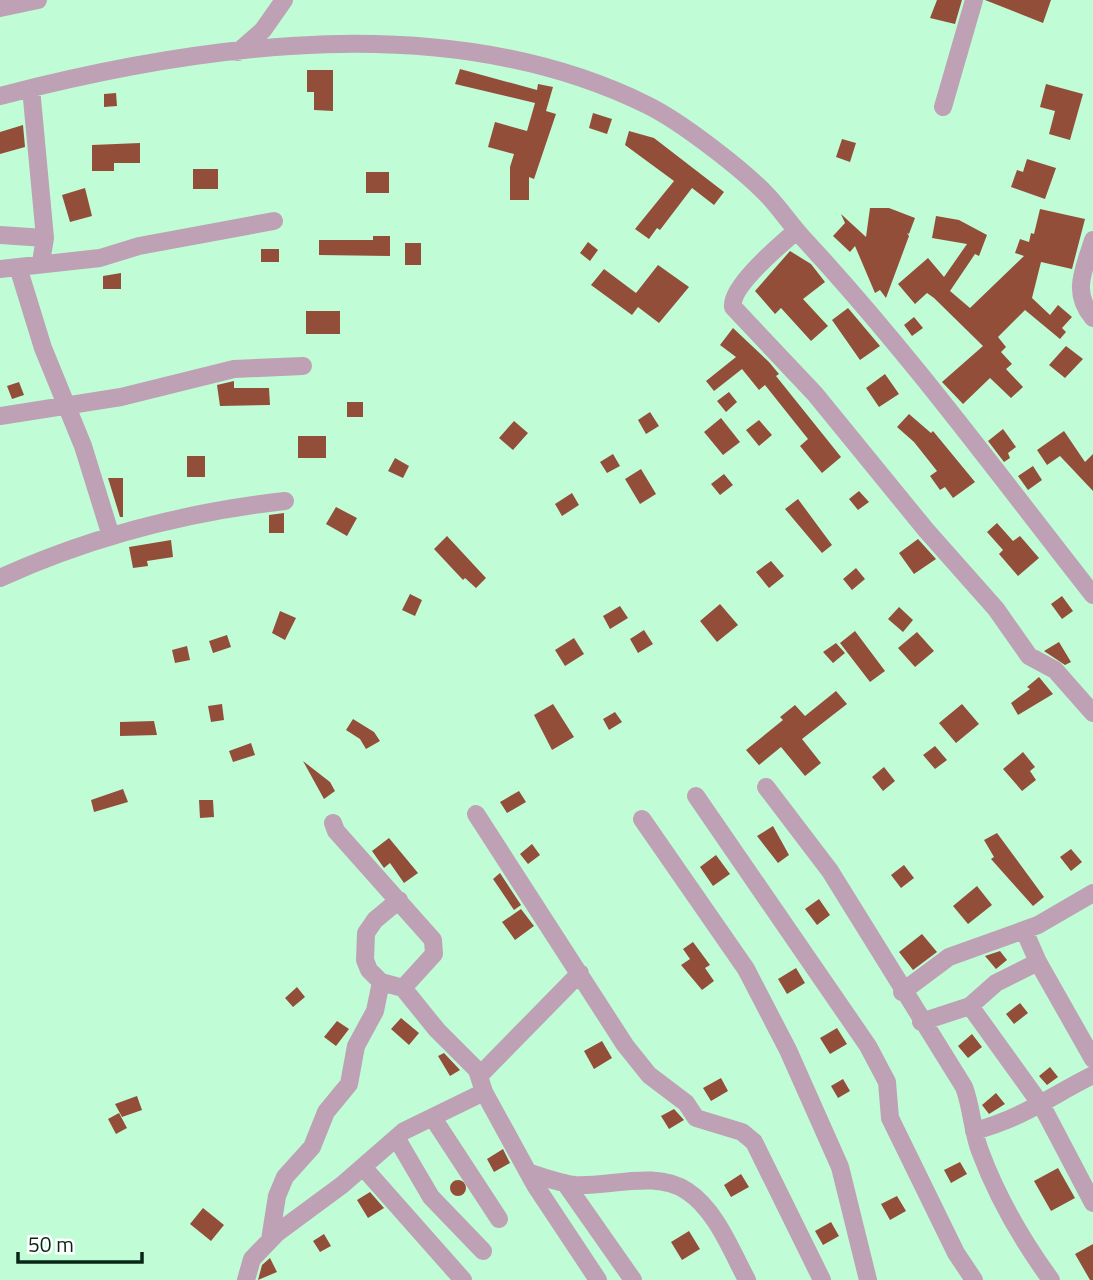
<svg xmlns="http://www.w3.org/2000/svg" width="1093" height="1280" viewBox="0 0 1093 1280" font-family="'Titillium Web',sans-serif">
	<rect width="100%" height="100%" fill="#c0fcd6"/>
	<path fill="#934e3a" d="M937 0H962L955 24 930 18Z
		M985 0H1051L1043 23Z
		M460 69 537 90 538 84 553 87 546 111 556 114 534 179 529 177V200H510V167L514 154 488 147 495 122 527 131 535 103 455 84Z
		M307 70H333V111L314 110V92H307Z
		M1046 84 1083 94 1070 140 1049 134 1055 111 1040 107Z
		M116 93 117 106 104 107V94Z
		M593 113 612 119 607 134 589 128Z
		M23 125 25 147 0 154V132Z
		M629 131 654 138 724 192 714 205 692 188 660 230 657 228 649 239 635 229 674 181 625 145Z
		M842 139 856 143 850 162 836 157Z
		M140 143V163H114V171H92V145Z
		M1027 159 1056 168 1045 199 1011 187 1017 170 1023 172Z
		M193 169H218V189H193Z
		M366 172H389V193H366Z
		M85 188 92 216 70 222 62 195Z
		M870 208H889L915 218 909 234 907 233 909 236 886 298 880 290 875 293 855 246 850 252 833 236 845 223 841 214 866 237Z
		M1040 209 1085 219 1072 269 1041 262 1032 298 1050 315 1058 305 1072 317 1062 328 1066 332 1060 339 1025 310 998 337 1006 347 1001 352 1012 364 1006 369 1023 387 1011 398 990 378 963 404 942 382 983 346 934 298 927 293 915 304 898 284 928 258 944 277 967 244 932 238 936 216 959 220 987 235 979 256 975 254 950 291 970 308 1024 256 1015 253 1020 239 1029 242 1031 233 1034 234Z
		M373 236H390V256L319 255V240H373Z
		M588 242 598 250 590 261 580 253Z
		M405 243H421V265H405Z
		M261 249H279V262H261Z
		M790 251 811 264 825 282 803 299 828 326 811 341 781 308 775 314 755 291Z
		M658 265 689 287 659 323 638 307 632 315 591 285 604 269 636 293Z
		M121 273V289H103V276Z
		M848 308 880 346 860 360 832 320Z
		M306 311H340V334H306Z
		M914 317 923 328 912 336 904 325Z
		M733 328 769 362 779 374 776 376 841 457 822 473 800 446 808 439 765 385 759 390 742 369 714 391 706 381 736 357 720 345Z
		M1066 346 1083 359 1065 378 1049 365Z
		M885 374 899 394 879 407 866 388Z
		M234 381V388H269L270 405 220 406 217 385Z
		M19 382 24 395 12 399 7 386Z
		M729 392 737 402 726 412 717 401Z
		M347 402H363V417H347Z
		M650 412 659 426 646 434 638 420Z
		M909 414 931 433 933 431 975 482 953 498 945 487 940 490 930 476 937 471 914 442 897 427Z
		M721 418 740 442 723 455 704 432Z
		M759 420 772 435 759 446 746 430Z
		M514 421 528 433 513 450 499 438Z
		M1003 429 1016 447 1008 453 1010 458 1004 462 988 441Z
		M1064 431 1085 462 1093 454V491L1060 456 1047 465 1037 450Z
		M298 436H326V458H298Z
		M613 454 620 466 607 473 600 462Z
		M187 456H205V477H187Z
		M395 458 409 466 403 478 388 471Z
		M1033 466 1042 480 1028 490 1018 476Z
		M641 469 656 494 640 504 625 479Z
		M724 474 733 485 720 495 711 484Z
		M108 478H123V517H120Z
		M859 491 869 502 858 510 849 499Z
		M572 493 579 505 562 516 555 504Z
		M798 499 832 545 822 553 785 509Z
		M336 507 357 518 347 536 326 524Z
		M284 513V533H269V515Z
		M997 523 1013 541 1020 536 1039 558 1018 576 999 554 1003 550 987 532Z
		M447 536 486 578 476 588 465 578 463 580 434 549Z
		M918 539 936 559 914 574 899 553Z
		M171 540 173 557 147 561 148 566 133 568 129 547Z
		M771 561 784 576 769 588 756 572Z
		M856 568 865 579 852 590 843 579Z
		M410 594 422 600 415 616 402 610Z
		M1062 596 1073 611 1062 619 1051 604Z
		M720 604 738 625 717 642 700 621Z
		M620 606 628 618 610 629 603 616Z
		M899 607 913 620 903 632 888 619Z
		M280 611 296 618 285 640 272 633Z
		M644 630 653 644 638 653 630 639Z
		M855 631 885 671 870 682 840 643Z
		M917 632 934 651 915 667 898 648Z
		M227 635 231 647 213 653 209 641Z
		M574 638 584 654 565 666 555 650Z
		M1059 642 1071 662 1065 665 1044 651Z
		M836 643 845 653 833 663 823 652Z
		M187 646 190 660 175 663 172 650Z
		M1039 677 1053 694 1018 715 1011 703 1030 689 1027 687Z
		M836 691 847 704 802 739 821 763 805 776 781 747 759 765 746 750 783 720 780 717 795 705 805 716Z
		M222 704 224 720 211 722 208 706Z
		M553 704 574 737 552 750 534 715Z
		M962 704 979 724 956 743 939 723Z
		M615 712 622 722 609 730 603 719Z
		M353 719 374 732 380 741 366 749 360 739 346 730Z
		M154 721 157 735 120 736V722Z
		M251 743 255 755 233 762 229 751Z
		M935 746 947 760 935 769 923 755Z
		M1023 752 1035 767 1030 771 1036 780 1022 791 1003 769Z
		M303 761 330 782 335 791 324 799Z
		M884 767 895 781 883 791 872 777Z
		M123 789 128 802 94 812 91 800Z
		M519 791 526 802 507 813 500 802Z
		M199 800H213L214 817 200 818Z
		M773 826 789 855 778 863 757 836Z
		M997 833 1044 897 1033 906 991 859 994 857 984 840Z
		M389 838 418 873 404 883 390 863 384 868 372 851Z
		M532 844 540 855 528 864 520 854Z
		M1071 849 1082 862 1071 871 1060 857Z
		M716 855 730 874 713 886 700 867Z
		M904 865 914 878 901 888 891 875Z
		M500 873 521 905 514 910 493 879Z
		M977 886 992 905 968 924 953 906Z
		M819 899 830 915 817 925 805 909Z
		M521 909 534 926 515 940 502 922Z
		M922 934 937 952 913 970 899 952Z
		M693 942 710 965 705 968 714 981 702 990 681 965 690 959 683 949Z
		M1000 951 1007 960 996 969 985 956Z
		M796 968 805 983 787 994 778 979Z
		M297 987 305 997 293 1007 285 998Z
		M1020 1003 1028 1013 1014 1024 1006 1014Z
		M401 1018 419 1033 409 1045 391 1029Z
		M337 1021 349 1029 336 1046 324 1037Z
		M837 1028 847 1044 830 1054 820 1038Z
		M972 1034 982 1047 968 1058 958 1046Z
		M602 1041 612 1058 594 1069 584 1051Z
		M444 1053 460 1070 450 1076 438 1056Z
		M1050 1067 1058 1077 1047 1085 1039 1076Z
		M721 1078 728 1091 711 1101 703 1088Z
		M843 1079 850 1091 838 1098 831 1086Z
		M996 1093 1005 1104 989 1114 982 1105Z
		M137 1096 142 1110 122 1117 115 1104Z
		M674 1109 684 1120 669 1129 661 1116Z
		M119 1113 127 1128 116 1134 108 1119Z
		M503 1149 510 1163 494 1172 487 1159Z
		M960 1162 967 1174 951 1183 944 1170Z
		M1058 1168 1075 1198 1051 1211 1034 1181Z
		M741 1174 749 1187 731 1197 724 1185Z
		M450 1188a8 8 0 1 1 16 0a8 8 0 1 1-16 0Z
		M370 1192 384 1208 368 1218 357 1200Z
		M897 1196 906 1211 890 1220 881 1204Z
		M203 1208 224 1225 211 1241 190 1224Z
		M831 1222 839 1236 823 1245 815 1231Z
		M689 1231 700 1249 682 1260 671 1242Z
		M324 1234 331 1246 320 1252 313 1241Z
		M1093 1244V1280H1090L1075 1254Z
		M270 1258 277 1272 258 1280 262 1265Z"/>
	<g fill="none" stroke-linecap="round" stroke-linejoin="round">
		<path stroke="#bea1b5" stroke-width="18" d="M0 8 38 0
			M238 52 263 30 284 0
			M31 88 45 238 41 262
			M0 96C203 43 451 8 647 105 680 121 744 170 769 197 781 210 791 225 803 238 907 350 998 474 1093 595
			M943 107 974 0
			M796 231C780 245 730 287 733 307L815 394 926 530 996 609 1029 656 1055 670 1093 713
			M0 235 45 238
			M1093 240C1084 270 1071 292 1093 318
			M18 267 43 348 83 446 111 536
			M0 269 100 258 139 246 274 221
			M0 416 121 397 234 369 303 366
			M0 578C90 537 187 512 285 501
			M766 787 830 871 964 1087C972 1108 972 1130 980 1151 997 1197 1022 1240 1051 1280
			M696 796 868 1046 887 1082 890 1118 956 1253 974 1280
			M476 814 625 1045 649 1075 686 1103 696 1118 742 1132 754 1142 822 1280
			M642 819 746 969 788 1050 840 1167 868 1280
			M333 823 336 831 433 940 434 954 403 988
			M399 900 375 920 366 933 365 960 369 970 381 982 403 988 437 1030 477 1070 484 1092 535 1185 598 1280
			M1024 930 1038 962 1093 1059
			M902 992 949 957 1038 925 1093 893
			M970 1006 1042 1106 1093 1203
			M921 1022 970 1006 996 983 1038 962
			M480 1075 580 973
			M433 1118 499 1219
			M974 1131C1023 1118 1049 1097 1093 1075
			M397 1139 431 1197 483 1251
			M363 1167 463 1280
			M528 1172C543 1177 559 1183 575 1185 610 1187 656 1170 687 1191 716 1210 731 1250 747 1280
			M565 1183 633 1280
			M270 1240 277 1196 285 1177 312 1147 326 1112 349 1084 356 1046 375 1011 381 982
			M246 1280 252 1259 277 1233 342 1185 404 1131 484 1092"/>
	</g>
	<path d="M18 1252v10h124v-10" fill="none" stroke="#072616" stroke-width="3.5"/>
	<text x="28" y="1252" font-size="21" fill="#072616" stroke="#ffffff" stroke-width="5" paint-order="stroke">50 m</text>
</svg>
